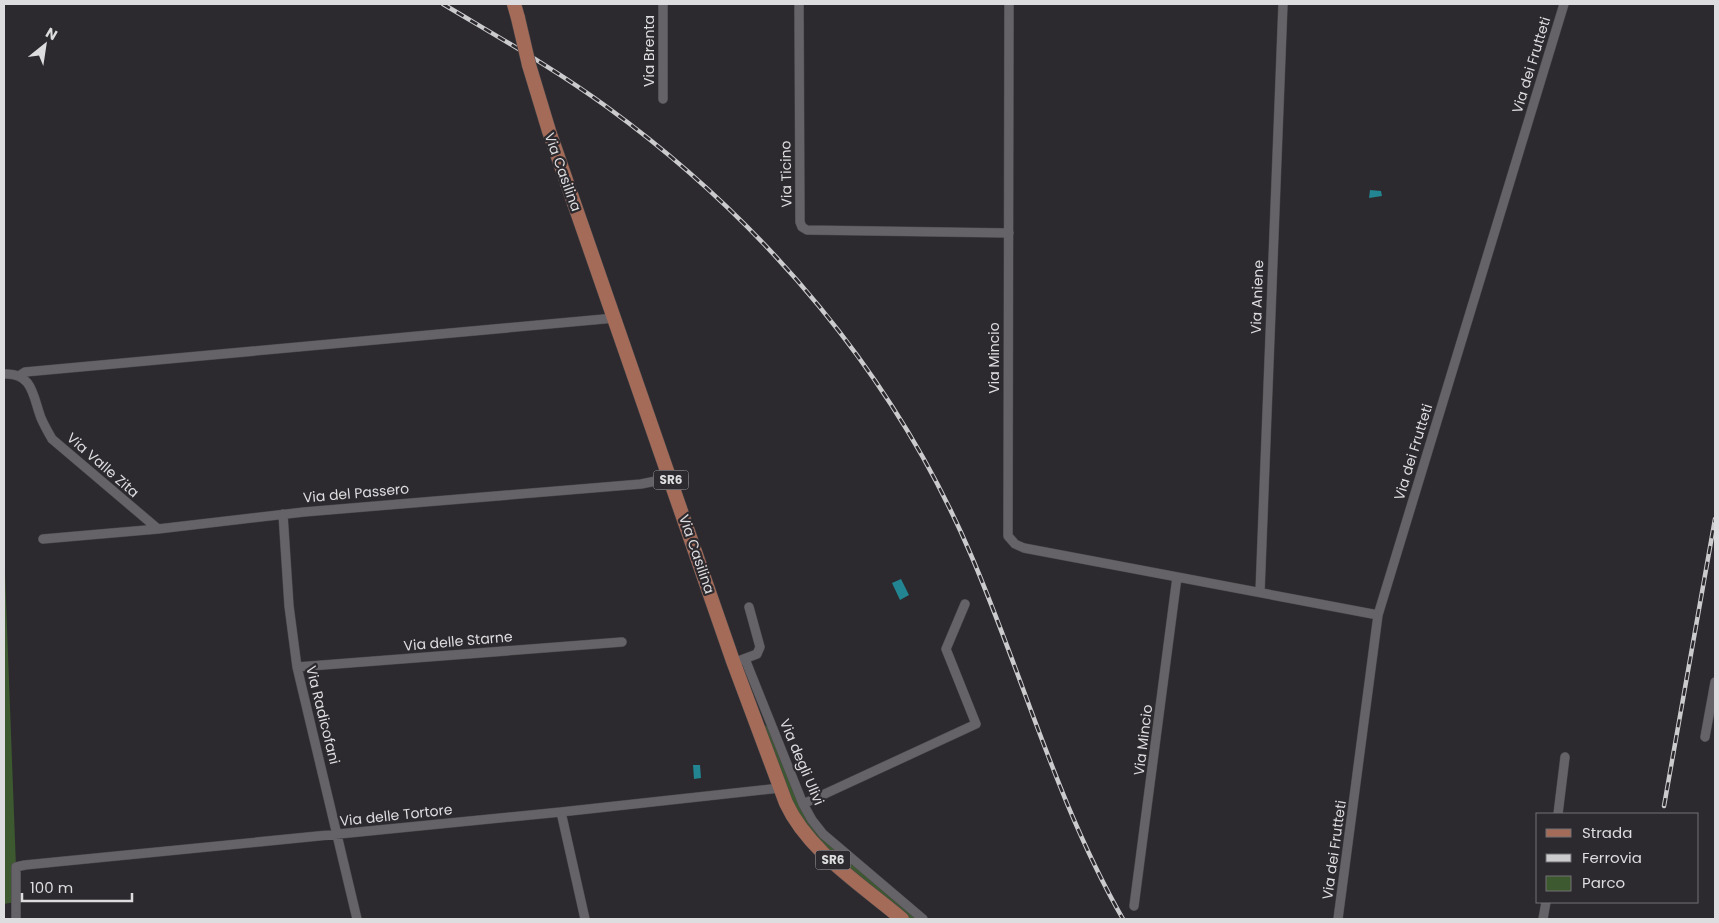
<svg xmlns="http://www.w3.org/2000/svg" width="1719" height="923" viewBox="0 0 1719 923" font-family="Poppins,sans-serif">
	<rect width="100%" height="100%" fill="#2c2a2e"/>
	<path fill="#3d5930" d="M4 548 16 867 15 902 4 904Z
		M758 719 772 731 811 821 919 919H910L822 844 797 814Z"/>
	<path fill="#228591" d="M1370 190 1381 191 1382 196 1369 198Z
		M901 579 909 595 900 600 892 583Z
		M693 765H700L701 778 694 779Z"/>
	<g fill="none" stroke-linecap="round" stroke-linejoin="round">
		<defs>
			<path id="street" d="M663 4V99
				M799 4 800 222 802 227 807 230 1009 233
				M1009 4 1008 536 1015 544 1024 548 1378 615
				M4 374C33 372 33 397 41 418 44 425 48 432 52 439L158 529
				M19 376 25 372 615 318
				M283 514 289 606 297 667 357 919
				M43 539 158 529 304 512 641 484 671 478
				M1260 592 1283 4
				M745 659 803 804 812 820 823 834 923 919
				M741 660 757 654 760 647 749 607
				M297 667 622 642
				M1705 737 1715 682
				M803 804 976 724 946 649 965 604
				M561 812 585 919
				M1558 814 1565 757
				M1134 906 1177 577
				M16 919V867L25 865 561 812 780 788
				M1338 919 1378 615 1564 4
				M1543 919 1546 902"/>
			<path id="primary" d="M514 4 518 18
				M529 65 549 131 733 661 786 803C808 851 862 885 902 919"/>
		</defs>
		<use href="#street" stroke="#49474a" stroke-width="10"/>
		<use href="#primary" stroke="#49474a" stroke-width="15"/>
		<use href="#street" stroke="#656367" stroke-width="9"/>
		<use href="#primary" stroke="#a56b59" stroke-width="14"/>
		<defs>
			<path id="rail" d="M443 4C498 37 555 69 607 107 764 221 895 376 971 555 1023 676 1057 804 1123 919
				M1664 806 1715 519"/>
		</defs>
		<use href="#rail" stroke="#cbcacc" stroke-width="4.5"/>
		<use href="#rail" stroke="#2c2a2e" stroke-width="2.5" stroke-dasharray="8" stroke-linecap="butt"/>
		<defs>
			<path id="primary-bridge" d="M518 18 529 65"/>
		</defs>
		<use href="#primary-bridge" stroke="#49474a" stroke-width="15" stroke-linecap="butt"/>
		<use href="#primary-bridge" stroke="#a56b59" stroke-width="14"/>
	</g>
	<g text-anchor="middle" stroke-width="4.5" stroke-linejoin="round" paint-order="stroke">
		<g fill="#2c2a2e" stroke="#a8a7a9" stroke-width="1">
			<rect x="653.5" y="470.5" width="35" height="19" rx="4"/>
			<rect x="815.5" y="850.5" width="35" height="19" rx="4"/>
		</g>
		<g font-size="12" font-weight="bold" fill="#dddcde">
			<text x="671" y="484">SR6</text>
			<text x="833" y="864">SR6</text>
		</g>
		<g font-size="14" fill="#dddcde" stroke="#2c2a2e">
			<text transform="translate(649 51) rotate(-90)" y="5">Via Brenta</text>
			<text transform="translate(1531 65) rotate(-73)" y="5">Via dei Frutteti</text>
			<text transform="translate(563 172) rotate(70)" y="5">Via Casilina</text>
			<text transform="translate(786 174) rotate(-91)" y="5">Via Ticino</text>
			<text transform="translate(1257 297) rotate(-88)" y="5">Via Aniene</text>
			<text transform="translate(994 358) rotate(-90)" y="5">Via Mincio</text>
			<text transform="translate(1413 452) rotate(-73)" y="5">Via dei Frutteti</text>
			<text transform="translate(103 465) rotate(41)" y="5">Via Valle Zita</text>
			<text transform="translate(356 493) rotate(-5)" y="5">Via del Passero</text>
			<text transform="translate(697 554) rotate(71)" y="5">Via Casilina</text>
			<text transform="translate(458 641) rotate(-5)" y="5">Via delle Starne</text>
			<text transform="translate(323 715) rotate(76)" y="5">Via Radicofani</text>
			<text transform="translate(1143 740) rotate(-83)" y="5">Via Mincio</text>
			<text transform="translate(802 762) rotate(67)" y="5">Via degli Ulivi</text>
			<text transform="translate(396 815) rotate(-6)" y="5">Via delle Tortore</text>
			<text transform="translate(1334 850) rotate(-82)" y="5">Via dei Frutteti</text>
		</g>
	</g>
	<rect width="1719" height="923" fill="none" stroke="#dddcde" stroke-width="10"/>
	<rect x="1536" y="813" width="162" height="90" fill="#2c2a2e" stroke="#737174"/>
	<rect x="1546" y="829" width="25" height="8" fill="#a56b59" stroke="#737174"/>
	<text x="1582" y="838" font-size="15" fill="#dddcde">Strada</text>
	<rect x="1546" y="854" width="25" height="8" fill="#cbcacc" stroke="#737174"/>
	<text x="1582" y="863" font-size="15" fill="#dddcde">Ferrovia</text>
	<rect x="1546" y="876" width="25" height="15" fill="#3d5930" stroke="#737174"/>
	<text x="1582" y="888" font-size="15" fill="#dddcde">Parco</text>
	<g transform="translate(45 45) rotate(30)" stroke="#2c2a2e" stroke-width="4" paint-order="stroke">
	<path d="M0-4L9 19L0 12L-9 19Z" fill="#dddcde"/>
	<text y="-8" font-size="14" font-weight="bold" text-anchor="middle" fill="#dddcde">N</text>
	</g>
	<path d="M22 893v8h110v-8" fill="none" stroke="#dddcde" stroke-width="2.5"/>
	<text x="30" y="893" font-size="15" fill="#dddcde" stroke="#2c2a2e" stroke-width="4" paint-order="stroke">100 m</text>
</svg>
